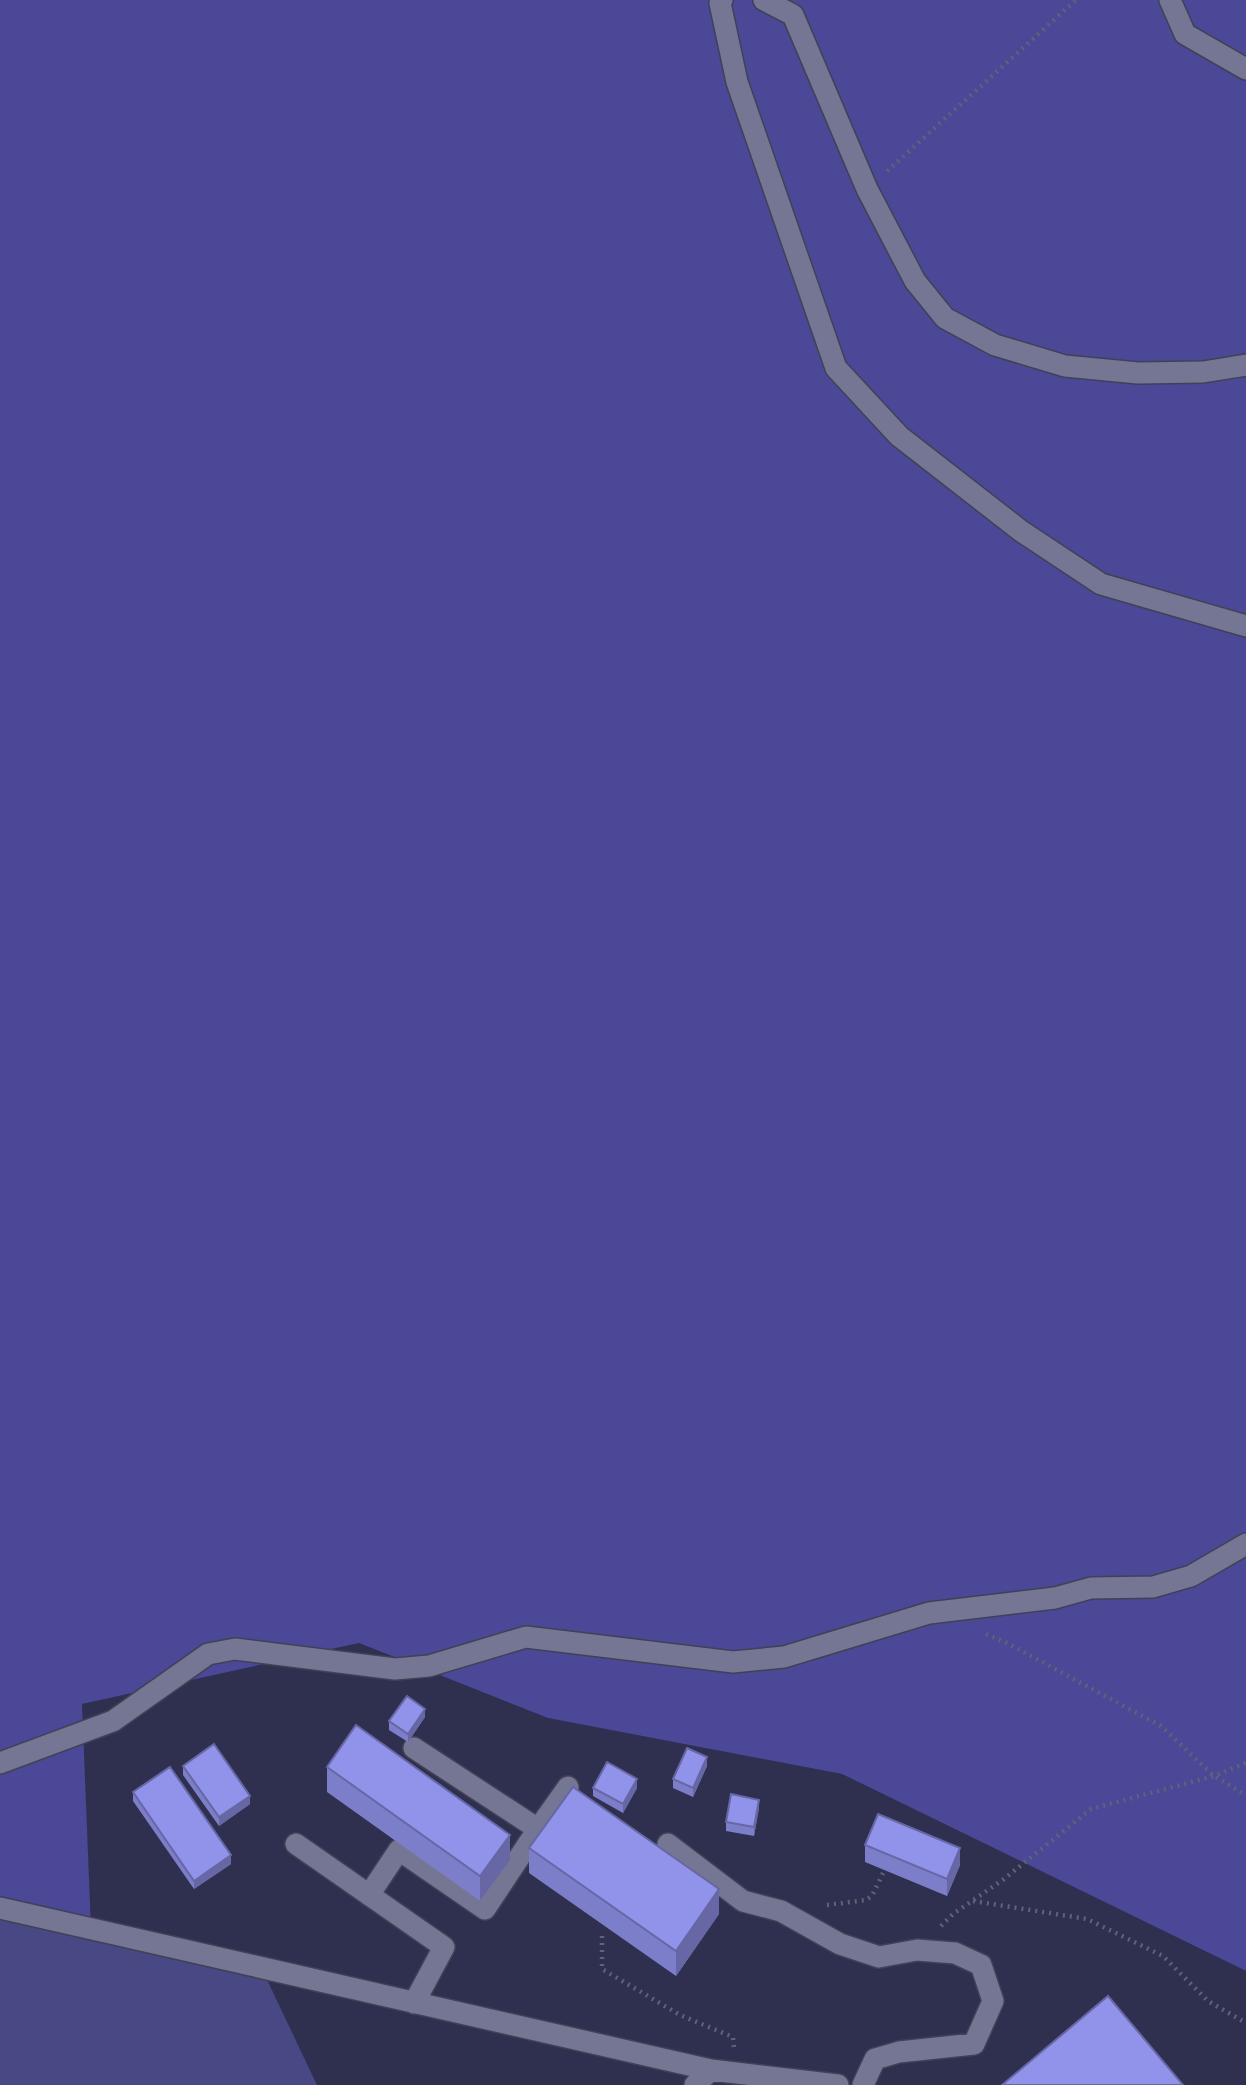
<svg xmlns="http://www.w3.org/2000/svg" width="1246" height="2085" viewBox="0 0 1246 2085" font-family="'Noto Sans',sans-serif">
	<rect width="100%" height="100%" fill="#26273f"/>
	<path fill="#2f304f" d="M359 1643 548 1718 842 1774 1246 1971V2085H317L260 1967 91 1928 81 1704Z"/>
	<path fill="#484884" d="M0 1908 261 1967 317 2085H0Z"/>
	<path fill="#4b4898" d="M0 0H1246V1971L842 1774 548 1718 359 1643 82 1704 91 1928 0 1909Z"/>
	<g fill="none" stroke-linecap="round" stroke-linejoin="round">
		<defs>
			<path id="minor" d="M538 1829 568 1787
				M296 1844 444 1947 414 2003
				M668 1844 743 1901 781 1911 840 1944 879 1957 917 1950 955 1953 981 1965 993 2001 974 2044 899 2052 875 2059 863 2085
				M369 1895 399 1850 485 1909 538 1829 414 1748
				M0 1908 711 2070 838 2085
				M695 2085 711 2070"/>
			<path id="tertiary" d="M722 0 720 3 737 82 836 368 899 436 1021 531 1101 584 1246 626
				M764 0 793 15 867 189 915 281 945 318 995 345 1065 366 1138 373 1203 372 1246 365
				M1170 0 1185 34 1246 69
				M0 1763 113 1721 208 1654 235 1649 395 1669 429 1666 526 1637 733 1662 784 1657 929 1613 1055 1598 1091 1588 1153 1587 1191 1576 1246 1544"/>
		</defs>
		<use href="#minor" stroke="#414156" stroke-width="24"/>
		<use href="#tertiary" stroke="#414156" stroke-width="24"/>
		<path stroke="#616278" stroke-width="4.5" stroke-dasharray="2 5" stroke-linecap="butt" d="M887 171 1076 0
			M986 1634 1005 1642 1161 1726 1214 1776 1246 1795
			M973 1901 1087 1919 1163 1956 1208 2001 1246 2023
			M827 1905 866 1900 872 1896 884 1871
			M941 1926 953 1914 1004 1879 1091 1809 1214 1776 1246 1763
			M602 1936V1969L680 2015 733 2037 734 2048"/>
		<use href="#minor" stroke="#747693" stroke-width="21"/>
		<use href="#tertiary" stroke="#747693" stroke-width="21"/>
	</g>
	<path fill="#7d7eca" d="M425 1717 408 1742 389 1730V1721Z
		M183 1766 250 1804 219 1826 183 1775Z
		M707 1766 693 1797 673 1788V1779Z
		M327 1767 510 1860 480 1901 327 1792Z
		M593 1788H637L623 1813 593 1796Z
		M133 1792 231 1864 194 1889 133 1801Z
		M759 1808 754 1836 726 1831V1822Z
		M865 1845 960 1865 947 1896 865 1862Z
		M529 1848 719 1914 676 1976 529 1873Z"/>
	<path fill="#6667a4" d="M425 1709V1717L408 1742V1734Z
		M707 1757V1766L693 1797V1788Z
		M637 1779V1788L623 1813V1804Z
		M250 1796V1804L219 1826V1817Z
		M759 1800V1808L754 1836V1827Z
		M510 1835V1860L480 1901V1876Z
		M960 1848V1865L947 1896V1879Z
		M231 1855V1864L194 1889V1881Z
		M719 1889V1914L676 1976V1951Z"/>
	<path fill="#9193eb" stroke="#6667a4" stroke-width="2" d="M407 1696 425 1709 408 1734 389 1721Z
		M356 1725 510 1835 480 1876 327 1767Z
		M214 1744 250 1796 219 1817 183 1766Z
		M687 1748 707 1757 693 1788 673 1779Z
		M607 1762 637 1779 623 1804 593 1788Z
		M170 1767 231 1855 194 1881 133 1792Z
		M573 1787 719 1889 676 1951 529 1848Z
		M731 1794 759 1800 754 1827 726 1822Z
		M878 1814 960 1848 947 1879 865 1845Z
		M1108 1996 1183 2085H1002Z"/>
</svg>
